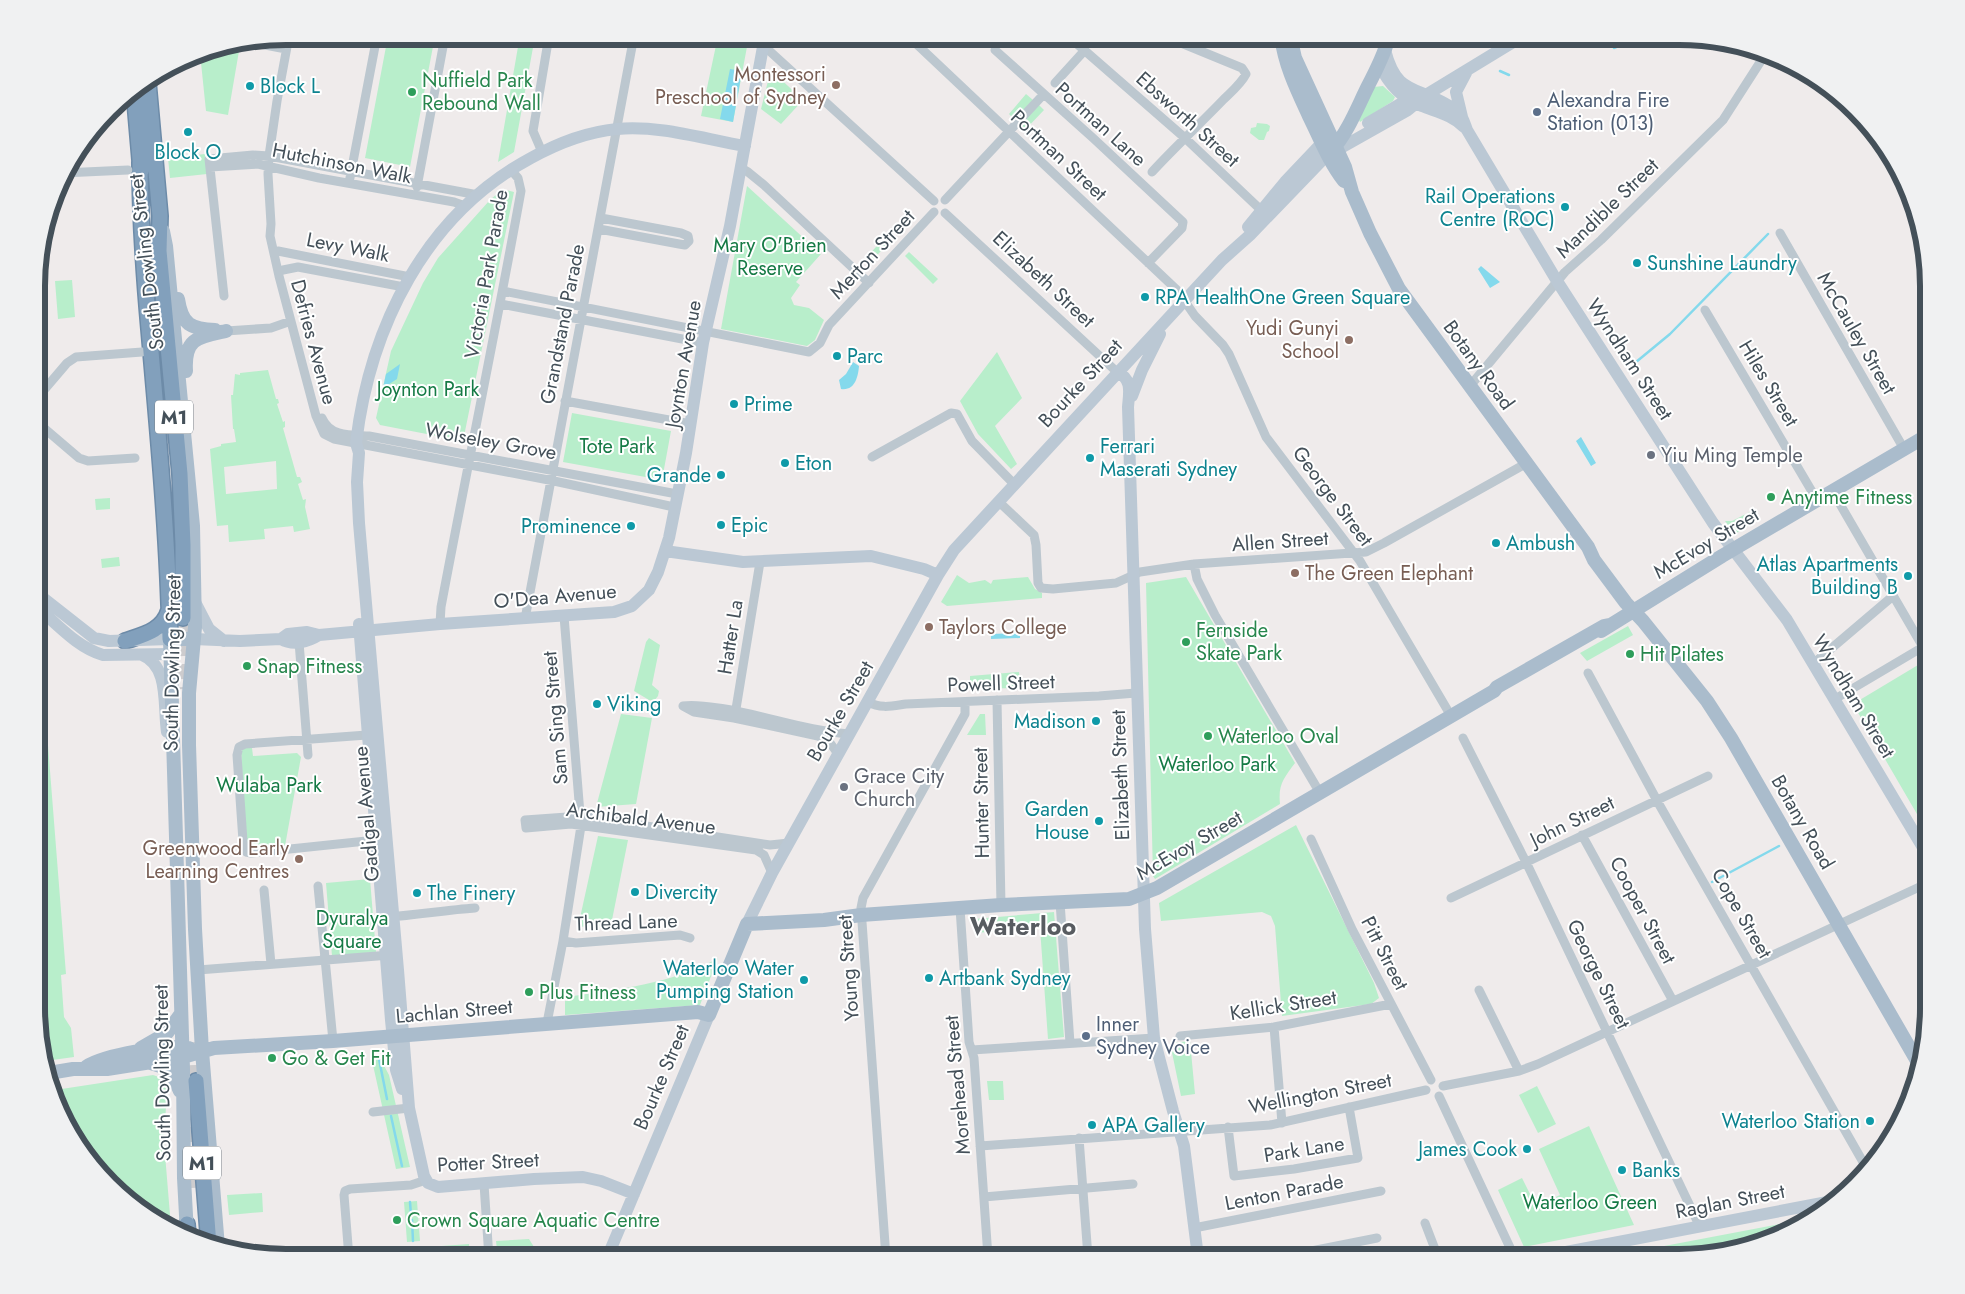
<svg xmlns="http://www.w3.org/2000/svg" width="1965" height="1294" viewBox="0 0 1965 1294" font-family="Jost,sans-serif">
	<rect width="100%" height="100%" fill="#efebeb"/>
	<path fill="#b8eecb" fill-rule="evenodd" d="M388 36H435L410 167 365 158Z
		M718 36H749L733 122 701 116Z
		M519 41 534 42 514 152 498 162Z
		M226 48 239 51 228 115 206 111 200 53Z
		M772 71 803 100 781 124 761 109 770 73Z
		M1383 86 1395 97 1393 101 1360 122 1359 120 1374 87Z
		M1026 94 1033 100 1015 120 1009 114Z
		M1038 104 1044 110 1025 130 1019 124Z
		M1257 123 1267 124 1270 126 1269 131 1267 132 1264 140H1259L1250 133 1251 128 1256 127Z
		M205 154 207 174 170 178 168 158Z
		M747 186 821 254 796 282 800 285 791 298 794 305 809 308 824 320 815 340 807 346 721 329Z
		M506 190 514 192 463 441 380 425 376 418 391 351 423 283 438 258 489 201 498 193Z
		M888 234 893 238 868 265 863 261Z
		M909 252 938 279 933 284 905 256Z
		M72 280 75 317 58 319 55 281Z
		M997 352 1022 398 995 426 1017 464 1011 469 978 434 960 401Z
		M268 370 276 399H278L279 403 277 404 283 422 285 421V427L283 428 297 477H300L302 482 298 484 303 500 306 499 305 507 310 529 294 532 293 526 264 529 265 539 229 542 228 525 217 526 210 449 221 446V444L236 442 234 429H233L231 395H233L235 374 240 375V373ZM276 461 277 489 226 494 224 467Z
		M572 413 671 431 662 480 563 462Z
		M110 498V509L96 510 95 499Z
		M1754 510 1756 521 1735 534 1725 521H1732Z
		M119 557 120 566 102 568 101 559Z
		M957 575 969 583 985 580 991 584 993 580 1028 577 1035 589 1042 593V598L947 606 941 602Z
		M1186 577 1295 763C1284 778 1278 784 1280 804L1155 879 1153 876 1146 583Z
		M1628 626 1633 635 1587 661 1580 653Z
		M649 638 660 645 652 685 659 691 658 696 654 701 649 700 634 691 646 642Z
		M1928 659V833L1853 704Z
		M38 669H42L66 974 61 975 64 1017 71 1028 74 1057 45 1061 38 1040Z
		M1019 672 1020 688 970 689V676Z
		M621 714 652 718 636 804 596 807Z
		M980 714H985L986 735H967Z
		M245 748H252L253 756 297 753 301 757 285 846 251 851 246 841 241 751Z
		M1296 825 1374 983 1379 998 1371 1004 1282 1016 1275 926 1271 916 1262 912 1161 921 1159 903Z
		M598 836 628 840 611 925 578 927Z
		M370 879 376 952 332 956 326 883Z
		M1054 912 1064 1037 1048 1039 1040 928 975 933 974 919Z
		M718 958 700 1005 565 1015V1001H567V997C619 989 672 984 718 958Z
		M1190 1041 1195 1094 1181 1096 1170 1043Z
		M371 1056H379L389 1075 410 1167 396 1169Z
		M153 1075 162 1078 167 1088 164 1142 171 1227 147 1216 98 1173 70 1133 55 1090Z
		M987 1081H1003L1004 1100H989Z
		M1537 1086 1556 1124 1538 1133 1519 1095Z
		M1589 1126 1634 1225 1524 1247 1498 1190 1522 1178 1536 1206 1560 1195 1539 1149Z
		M262 1193 263 1212 229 1215 227 1195Z
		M417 1201 420 1241 407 1242 404 1202Z
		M1806 1219 1810 1220 1804 1224 1744 1249 1695 1257H1661L1659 1247Z
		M529 1239 541 1258H498L496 1241Z
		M469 1244 470 1258H359V1252Z
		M1657 1247 1659 1257H1609Z"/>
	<path fill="#84d9ec" d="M730 69 742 71 733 122 720 119Z
		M1481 266 1500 282 1490 288 1478 269Z
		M853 362 859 366C858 377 855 391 841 389L839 380 846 374Z
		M400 364 397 379 383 388 386 374Z
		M1581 437 1596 463 1591 466 1576 441Z
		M1020 633V638L991 639V634Z"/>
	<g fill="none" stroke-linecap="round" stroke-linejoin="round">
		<path stroke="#84d9ec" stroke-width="2.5" d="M1614 48 1641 36
			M1500 71 1509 75
			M1630 367 1670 334 1768 234
			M1712 882 1779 846
			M379 1059 387 1099
			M391 1116 402 1166
			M410 1202 411 1215
			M412 1220 413 1241"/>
		<path stroke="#cdccce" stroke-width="15" stroke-dasharray="15 8" stroke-linecap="butt" d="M171 497 172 534
			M183 618 185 689
			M195 1042 196 1081
			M189 1104 194 1188"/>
		<defs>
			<path id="highway" d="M148 82 160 216 159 251 180 474 183 545V618
				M134 90 141 171
				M140 162C140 218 144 273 149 329 158 432 168 536 170 639
				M125 641C143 635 163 631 169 610
				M196 1081 209 1245
				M187 1224 188 1236"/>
		</defs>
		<use href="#highway" stroke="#6d8ba8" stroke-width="18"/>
		<path stroke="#bcc7cf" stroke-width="9" d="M289 36 277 101 269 156 268 174 271 224 270 236 279 276 316 416 324 434 334 439 554 481 674 507
			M908 36 1177 290 1195 316 1223 345 1229 354 1266 437 1360 561 1451 716
			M1068 36 1185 138 1261 210
			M254 43 286 49
			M763 45 934 201
			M995 50 1093 138 1183 222 1182 228 1148 263
			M1055 83 1085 50
			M542 152 533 131 549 36
			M210 167 258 164 319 178 454 202 465 206
			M741 168 748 172 764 185 869 283
			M1152 172C1175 147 1199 125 1223 100 1231 92 1241 84 1246 74L1242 68 1164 36
			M63 173 128 170
			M349 183 377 36
			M417 187 445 36
			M945 200 1043 95
			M945 213 1117 372
			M599 229 679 244 685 245 689 241 688 236 681 233 601 218
			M1780 233 1904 449
			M278 251 410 277
			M283 270 298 267 404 287
			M503 291 809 352 820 343 829 325 934 212
			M224 296 209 159 253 155 269 156 478 195
			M501 304 703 343
			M1705 310 1817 500
			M226 331 271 328 291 321
			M1470 386 1565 272 1601 240 1723 120 1766 53
			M38 397 67 363 76 357 142 352
			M565 401 691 424
			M322 418C330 437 351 435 369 436L677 494
			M38 423 79 458 88 461 135 458
			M1921 439 1928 450
			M872 457 951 413 957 414 972 441 1014 484
			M1837 499 1923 647
			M998 501 1034 535 1036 545 1038 583 1041 588 1053 589 1116 583 1140 572 1194 564 1366 552 1384 543 1527 463
			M1194 564 1197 579 1215 615 1320 793
			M525 619 634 36
			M440 624 441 607C467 468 496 330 521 191L518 178 510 169
			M299 642 308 755
			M1813 664 1893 596
			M1588 673 1660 806 1867 1169
			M1835 699 1928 644
			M997 700 1001 905
			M868 702C881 709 892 706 906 704L1099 696 1136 693
			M683 706C697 704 711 707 725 709 767 716 808 731 850 734
			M683 706 694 712 734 718 818 736 828 740 838 754
			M735 715 760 562
			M367 735 245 744 239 747 237 755 243 841 246 852 251 853 376 840
			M1463 738 1526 862 1700 1227
			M1582 835 1673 1001
			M1311 839 1352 929 1431 1080
			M772 873 764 855 756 850 571 824 526 828 525 820 581 816 770 845 789 843
			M318 886 333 1041
			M264 890 271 964
			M1451 898 1708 776
			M1060 902 1070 1043
			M960 908 969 1042 974 1058 988 1257
			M388 917C417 915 446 910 475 908
			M563 941 576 943 680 935 690 938
			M198 970 390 955
			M1479 990 1519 1071
			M547 1023 563 941 581 826 564 616
			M1274 1027 1282 1123
			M1180 1036 1274 1027 1391 1004
			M972 1050 1154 1038
			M1443 1086 1519 1071 1538 1064 1928 883
			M1439 1096 1513 1254
			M373 1112 409 1108
			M1228 1127 1234 1176 1294 1169 1358 1158 1349 1107
			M1079 1138 1088 1257
			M980 1146 1270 1125 1426 1090
			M484 1184 489 1258
			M984 1197 1133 1184
			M1425 1223 1438 1257
			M1194 1228 1381 1191
			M1281 1257 1377 1238
			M349 1258 344 1195 345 1191 350 1189 411 1185 426 1180
			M886 1258 861 908 863 898 965 714V702"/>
		<path stroke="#bbc8d4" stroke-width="12" d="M1385 50C1396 93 1413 86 1446 104 1450 106 1456 109 1459 113 1463 117 1465 125 1467 130L1557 281 1713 523 1787 620 1928 856
			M1379 64C1388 83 1402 99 1422 106 1437 112 1452 115 1464 127
			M1462 117 1456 92 1466 73
			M1368 123 1402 103 1416 98
			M1337 150 1408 110 1426 95 1523 36
			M1248 227 1285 182 1322 143
			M1117 372C1133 379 1129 393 1128 407L1145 929 1154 1038 1173 1111 1184 1146 1198 1257
			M1132 396 1142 370 1160 334
			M665 551 743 562 871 556 924 569 938 575
			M38 594 94 638 109 641 170 639
			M195 602 209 629 224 641
			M38 608C58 625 78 648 103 655L170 654
			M359 624 391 1020 396 1070 402 1089
			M194 639 240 641 281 639 288 634 307 632 319 635 440 624 614 612 632 606 649 590 658 572 669 538 686 453 703 343 730 226 765 36
			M281 639C293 646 308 642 319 635
			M142 655C170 666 163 707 167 732
			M747 924 772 873 938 575 954 550 1222 260 1250 235 1328 154
			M634 1194 601 1181 583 1177 534 1179 438 1187 428 1183 424 1176 409 1108 398 970 359 523 357 482 359 453 356 443C370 327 425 215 531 158 558 143 587 132 617 129 660 125 703 139 745 146
			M1510 1257 1516 1253 1521 1254 1524 1257
			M1540 1257 1838 1200
			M607 1258 709 1015"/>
		<path stroke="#aabccc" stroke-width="14" d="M1281 36C1285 66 1297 90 1309 116 1320 138 1329 162 1344 181
			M1290 36 1295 58 1345 167 1352 192 1370 233 1399 289 1588 547 1594 560 1626 603 1643 621 1707 701 1731 738 1920 1066
			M1332 150C1348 132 1357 108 1368 86 1376 70 1385 54 1389 36
			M163 231 166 246 193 526 195 627 189 693V745L195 929 202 1051 218 1247
			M178 299C182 325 191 329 215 330
			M186 371C184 338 198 337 226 331
			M1601 631 1722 556 1928 435
			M141 1048 167 1033 180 1015
			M151 1063 170 1069 180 1091
			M86 1067C104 1055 169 1044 189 1048
			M49 1073 73 1069H107L183 1057 214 1048 333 1041 698 1012 709 1015 747 924 824 920 861 915 1001 905 1129 899 1157 888 1494 691 1497 687 1604 626 1609 625
			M187 1234 184 1178 183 1069 170 639H194"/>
		<use href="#highway" stroke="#82a0bc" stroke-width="15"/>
	</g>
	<g fill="#8d6e63" stroke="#fff" stroke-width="2">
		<circle cx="836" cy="85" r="5"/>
		<circle cx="1349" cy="340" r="5"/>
		<circle cx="1295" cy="573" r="5"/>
		<circle cx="929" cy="627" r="5"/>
		<circle cx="299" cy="859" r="5"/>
	</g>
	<g fill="#0f9aa8" stroke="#fff" stroke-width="2">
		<circle cx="250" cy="86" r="5"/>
		<circle cx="188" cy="132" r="5"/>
		<circle cx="1565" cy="207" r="5"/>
		<circle cx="1637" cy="263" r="5"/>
		<circle cx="1145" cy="297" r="5"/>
		<circle cx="837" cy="356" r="5"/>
		<circle cx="734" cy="404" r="5"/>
		<circle cx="1090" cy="458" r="5"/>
		<circle cx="785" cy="463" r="5"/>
		<circle cx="721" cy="475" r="5"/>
		<circle cx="721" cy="525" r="5"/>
		<circle cx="631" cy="526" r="5"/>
		<circle cx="1496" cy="543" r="5"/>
		<circle cx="1908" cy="576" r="5"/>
		<circle cx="597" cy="704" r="5"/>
		<circle cx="1096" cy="721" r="5"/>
		<circle cx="1099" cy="821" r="5"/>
		<circle cx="635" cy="892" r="5"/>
		<circle cx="417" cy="893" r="5"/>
		<circle cx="929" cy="978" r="5"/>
		<circle cx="804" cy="980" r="5"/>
		<circle cx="1870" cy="1121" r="5"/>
		<circle cx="1092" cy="1125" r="5"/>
		<circle cx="1527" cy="1149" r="5"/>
		<circle cx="1622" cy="1170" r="5"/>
	</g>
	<g fill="#2e9e5b" stroke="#fff" stroke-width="2">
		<circle cx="412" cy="92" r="5"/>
		<circle cx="1771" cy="497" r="5"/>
		<circle cx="1186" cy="642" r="5"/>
		<circle cx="1630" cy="654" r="5"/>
		<circle cx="247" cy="666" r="5"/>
		<circle cx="1208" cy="736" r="5"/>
		<circle cx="529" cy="992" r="5"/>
		<circle cx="272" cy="1058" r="5"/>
		<circle cx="397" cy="1220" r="5"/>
	</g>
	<g fill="#5c6f8a" stroke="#fff" stroke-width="2">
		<circle cx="1537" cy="112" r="5"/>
		<circle cx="1086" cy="1036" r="5"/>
	</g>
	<g fill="#6b7280" stroke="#fff" stroke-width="2">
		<circle cx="1651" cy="455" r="5"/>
		<circle cx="844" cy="787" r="5"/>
	</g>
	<g text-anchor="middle" stroke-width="4" stroke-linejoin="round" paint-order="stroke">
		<g fill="#fff" stroke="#7c848b" stroke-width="1">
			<rect x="155" y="400.5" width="38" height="33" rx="4"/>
			<rect x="183" y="1146.5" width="38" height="33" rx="4"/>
		</g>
		<g font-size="19" font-weight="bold" fill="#445059">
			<text x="174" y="424">M1</text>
			<text x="202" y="1170">M1</text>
		</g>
		<g font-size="20" fill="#785e54" stroke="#fff" text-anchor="end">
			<text x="826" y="81">Montessori<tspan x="826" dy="23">Preschool of Sydney</tspan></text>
			<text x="1339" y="335">Yudi Gunyi<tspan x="1339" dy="23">School</tspan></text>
			<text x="1305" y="580" text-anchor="start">The Green Elephant</text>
			<text x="939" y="634" text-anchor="start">Taylors College</text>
			<text x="289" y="855">Greenwood Early<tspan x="289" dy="23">Learning Centres</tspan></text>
		</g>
		<g font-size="20" fill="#27864d" stroke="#fff" text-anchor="start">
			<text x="422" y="87">Nuffield Park<tspan x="422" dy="23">Rebound Wall</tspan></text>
			<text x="1781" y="504">Anytime Fitness</text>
			<text x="1196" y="637">Fernside<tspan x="1196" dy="23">Skate Park</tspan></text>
			<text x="1640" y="661">Hit Pilates</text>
			<text x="257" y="673">Snap Fitness</text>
			<text x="1218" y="743">Waterloo Oval</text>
			<text x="539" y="999">Plus Fitness</text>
			<text x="282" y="1065">Go &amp; Get Fit</text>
			<text x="407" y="1227">Crown Square Aquatic Centre</text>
		</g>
		<g font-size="20" fill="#0d838f" stroke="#fff" text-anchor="start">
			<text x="260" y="93">Block L</text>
			<text x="188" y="159" text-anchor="middle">Block O</text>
			<text x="1555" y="203" text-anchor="end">Rail Operations<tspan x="1555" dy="23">Centre (ROC)</tspan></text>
			<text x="1647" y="270">Sunshine Laundry</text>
			<text x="1155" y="304">RPA HealthOne Green Square</text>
			<text x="847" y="363">Parc</text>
			<text x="744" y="411">Prime</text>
			<text x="1100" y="453">Ferrari<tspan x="1100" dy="23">Maserati Sydney</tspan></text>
			<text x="795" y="470">Eton</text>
			<text x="711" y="482" text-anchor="end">Grande</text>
			<text x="731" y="532">Epic</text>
			<text x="621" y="533" text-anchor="end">Prominence</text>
			<text x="1506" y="550">Ambush</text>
			<text x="1898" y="571" text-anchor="end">Atlas Apartments<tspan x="1898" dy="23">Building B</tspan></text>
			<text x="607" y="711">Viking</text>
			<text x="1086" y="728" text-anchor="end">Madison</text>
			<text x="1089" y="816" text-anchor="end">Garden<tspan x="1089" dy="23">House</tspan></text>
			<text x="645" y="899">Divercity</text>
			<text x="427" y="900">The Finery</text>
			<text x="794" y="975" text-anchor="end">Waterloo Water<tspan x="794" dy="23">Pumping Station</tspan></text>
			<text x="939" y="985">Artbank Sydney</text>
			<text x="1860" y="1128" text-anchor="end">Waterloo Station</text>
			<text x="1102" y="1132">APA Gallery</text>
			<text x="1517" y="1156" text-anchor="end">James Cook</text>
			<text x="1632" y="1177">Banks</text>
		</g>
		<g font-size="20" fill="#4e5e75" stroke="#fff" text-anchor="start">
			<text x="1547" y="107">Alexandra Fire<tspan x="1547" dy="23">Station (013)</tspan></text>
			<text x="1096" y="1031">Inner<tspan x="1096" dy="23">Sydney Voice</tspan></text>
		</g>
		<g font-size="20" fill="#445059" stroke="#fff">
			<text transform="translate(1188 119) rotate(42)" y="7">Ebsworth Street</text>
			<text transform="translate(1101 124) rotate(42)" y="7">Portman Lane</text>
			<text transform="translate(1059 155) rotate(43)" y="7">Portman Street</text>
			<text transform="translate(342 163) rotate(11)" y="7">Hutchinson Walk</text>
			<text transform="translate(1607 208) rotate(-44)" y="7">Mandible Street</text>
			<text transform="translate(348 247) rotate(11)" y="7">Levy Walk</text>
			<text transform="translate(872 254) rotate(-47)" y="7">Merton Street</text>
			<text transform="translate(146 262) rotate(-97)" y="7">South Dowling Street</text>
			<text transform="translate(486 274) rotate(-80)" y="7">Victoria Park Parade</text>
			<text transform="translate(1044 279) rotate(43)" y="7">Elizabeth Street</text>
			<text transform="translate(562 324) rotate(-79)" y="7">Grandstand Parade</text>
			<text transform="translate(1857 333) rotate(60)" y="7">McCauley Street</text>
			<text transform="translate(314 342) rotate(75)" y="7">Defries Avenue</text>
			<text transform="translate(1630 359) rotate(57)" y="7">Wyndham Street</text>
			<text transform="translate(683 364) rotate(-80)" y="7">Joynton Avenue</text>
			<text transform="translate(1479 365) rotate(54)" y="7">Botany Road</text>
			<text transform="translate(1080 383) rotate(-47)" y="7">Bourke Street</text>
			<text transform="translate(1769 383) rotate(59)" y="7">Hiles Street</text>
			<text transform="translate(491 441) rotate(10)" y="7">Wolseley Grove</text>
			<text transform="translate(1333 496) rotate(53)" y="7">George Street</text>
			<text transform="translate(1280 541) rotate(-4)" y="7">Allen Street</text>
			<text transform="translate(1706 543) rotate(-31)" y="7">McEvoy Street</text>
			<text transform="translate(555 596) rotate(-5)" y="7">O'Dea Avenue</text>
			<text transform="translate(730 637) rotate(-81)" y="7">Hatter La</text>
			<text transform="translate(172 663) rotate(-89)" y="7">South Dowling Street</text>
			<text transform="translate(1001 683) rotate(-2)" y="7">Powell Street</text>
			<text transform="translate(1854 696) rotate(59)" y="7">Wyndham Street</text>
			<text transform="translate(840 711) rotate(-60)" y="7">Bourke Street</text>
			<text transform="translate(555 718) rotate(-95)" y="7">Sam Sing Street</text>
			<text transform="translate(1120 775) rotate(-92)" y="7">Elizabeth Street</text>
			<text transform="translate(981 803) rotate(-91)" y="7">Hunter Street</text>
			<text transform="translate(366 814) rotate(-95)" y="7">Gadigal Avenue</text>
			<text transform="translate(641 818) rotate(7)" y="7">Archibald Avenue</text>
			<text transform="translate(1572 821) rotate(-26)" y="7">John Street</text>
			<text transform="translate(1803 822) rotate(60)" y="7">Botany Road</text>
			<text transform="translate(1189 845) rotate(-30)" y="7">McEvoy Street</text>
			<text transform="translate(1643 910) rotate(62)" y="7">Cooper Street</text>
			<text transform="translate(1742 913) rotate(60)" y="7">Cope Street</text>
			<text transform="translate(626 922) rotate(-2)" y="7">Thread Lane</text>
			<text transform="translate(1385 953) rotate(63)" y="7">Pitt Street</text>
			<text transform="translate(848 968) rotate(-94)" y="7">Young Street</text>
			<text transform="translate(1599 974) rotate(64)" y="7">George Street</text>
			<text transform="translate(1283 1005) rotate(-9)" y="7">Kellick Street</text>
			<text transform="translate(454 1011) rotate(-5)" y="7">Lachlan Street</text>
			<text transform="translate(162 1073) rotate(-91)" y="7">South Dowling Street</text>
			<text transform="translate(661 1077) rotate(-67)" y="7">Bourke Street</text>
			<text transform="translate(957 1085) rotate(-95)" y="7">Morehead Street</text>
			<text transform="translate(1320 1093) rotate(-11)" y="7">Wellington Street</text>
			<text transform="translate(1304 1149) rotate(-9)" y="7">Park Lane</text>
			<text transform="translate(488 1162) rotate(-3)" y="7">Potter Street</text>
			<text transform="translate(1284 1192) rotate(-11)" y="7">Lenton Parade</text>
			<text transform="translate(1730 1201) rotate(-11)" y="7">Raglan Street</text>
		</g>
		<g font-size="20" fill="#157a45" stroke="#fff">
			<text x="770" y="252">Mary O'Brien<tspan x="770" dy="23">Reserve</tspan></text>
			<text x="428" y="396">Joynton Park</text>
			<text x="617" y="453">Tote Park</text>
			<text x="1217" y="771">Waterloo Park</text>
			<text x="269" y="792">Wulaba Park</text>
			<text x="352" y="925">Dyuralya<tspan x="352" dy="23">Square</tspan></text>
			<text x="1590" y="1209">Waterloo Green</text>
		</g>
		<g font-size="20" fill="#5b616d" stroke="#fff" text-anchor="start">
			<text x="1661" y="462">Yiu Ming Temple</text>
			<text x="854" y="783">Grace City<tspan x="854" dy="23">Church</tspan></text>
		</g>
		<g font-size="25" font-weight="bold" fill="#585c61" stroke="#fff">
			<text x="1023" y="935">Waterloo</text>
		</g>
	</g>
	<path d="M0 0H1965V1294H0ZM286 45H1679A241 241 0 0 1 1920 286V1008A241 241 0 0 1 1679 1249H286A241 241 0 0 1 45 1008V286A241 241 0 0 1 286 45Z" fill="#f0f1f2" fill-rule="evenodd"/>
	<path fill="none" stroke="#445059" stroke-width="6" d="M286 45H1679A241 241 0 0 1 1920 286V1008A241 241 0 0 1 1679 1249H286A241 241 0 0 1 45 1008V286A241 241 0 0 1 286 45Z"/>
</svg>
